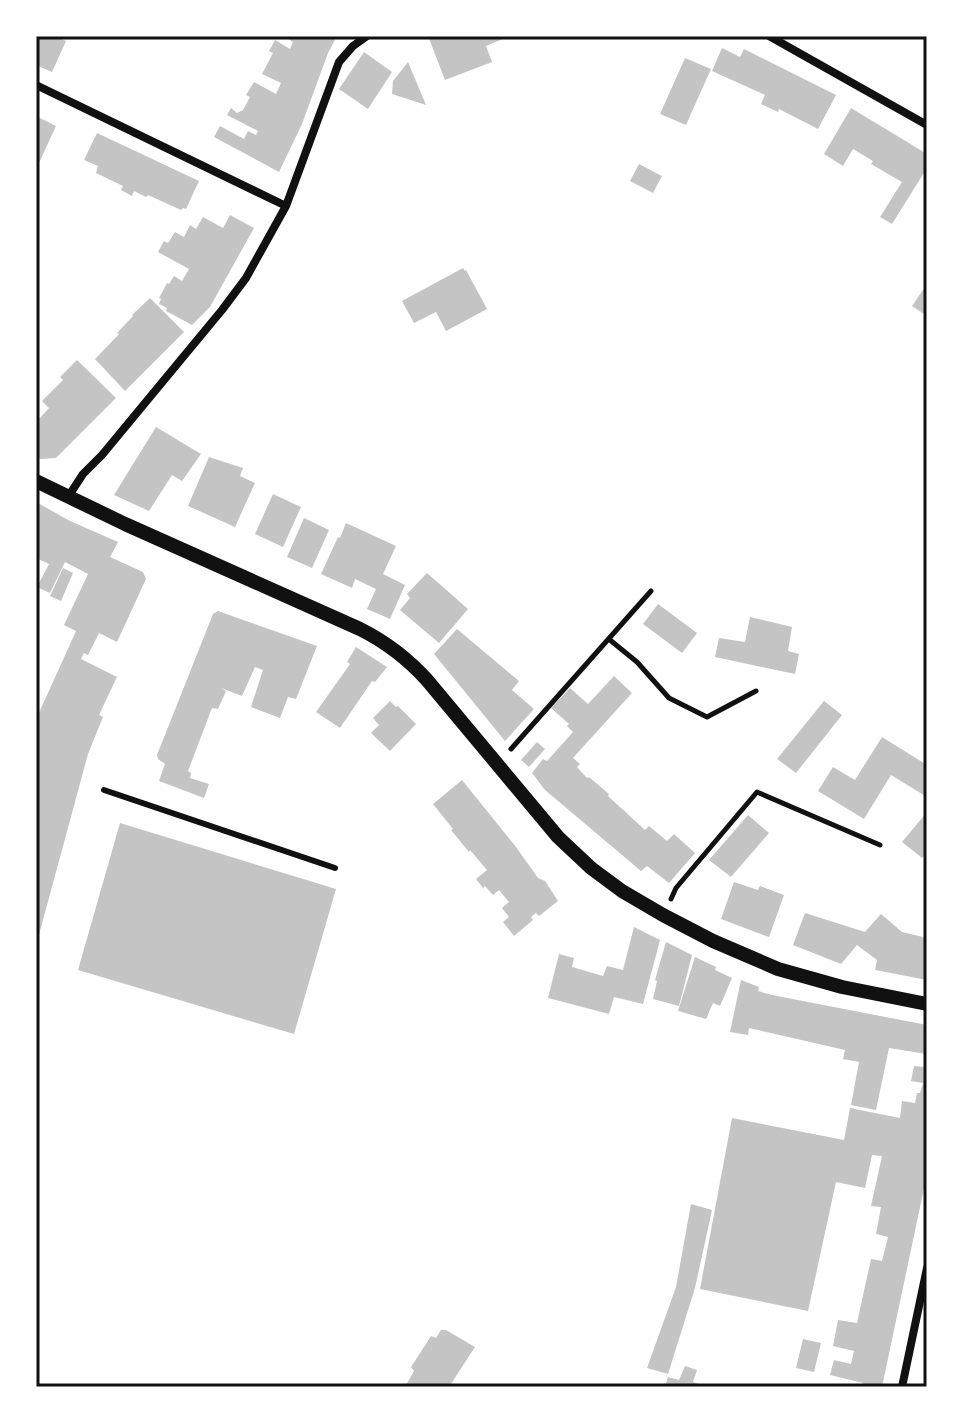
<svg xmlns="http://www.w3.org/2000/svg" width="963" height="1423" viewBox="0 0 963 1423" font-family="'Nunito Sans',sans-serif">
	<rect width="100%" height="100%" fill="#fff"/>
	<path fill="#c4c4c4" d="M36 36H56L66 41 52 72 36 65Z
		M290 36H337L328 53 302 124 279 172 214 137 220 126 244 139 248 131 256 135 258 131 227 115 231 108 237 113 243 110 250 97 246 95 254 82 276 94 281 83 262 74 273 53 269 51 275 40 290 49 293 42 288 39Z
		M428 36H510L486 46 492 62 445 80Z
		M722 48 740 57 744 49 836 95 818 129 779 109 778 112 761 104 765 95 712 71Z
		M364 52 392 72 368 109 339 89Z
		M685 58 711 69 686 125 660 114Z
		M408 62 426 105 392 94 393 81Z
		M851 108 927 154V168L892 224 880 217 902 182 871 164 873 161 853 149 843 166 824 154Z
		M36 116 56 126 39 163 36 162Z
		M97 133 199 181 186 209 183 208 181 210 148 195 146 197 134 191 132 196 121 190 123 186 96 173 98 166 84 160Z
		M639 164 662 176 653 193 630 181Z
		M230 215 254 228 210 307 192 325 166 311 167 308 159 304 161 299 159 298 167 283 169 284 174 276 182 281 189 269 158 252 164 241 168 243 175 232 184 237 190 225 196 229 203 217 223 228Z
		M463 268 465 271 466 270 487 309 446 331 436 312 414 323 402 301Z
		M927 284V316L912 306Z
		M150 298 184 332 125 391 95 359 119 334 117 333 133 316 132 315Z
		M77 360 116 398 56 458 40 459 36 456V414L40 418 49 408 42 401 63 380 60 377Z
		M156 427 201 454 182 481 172 475 149 511 114 495Z
		M209 457 243 468 240 476 255 483 235 527 188 506Z
		M273 494 301 507 283 547 255 534Z
		M36 502 70 521 118 542 110 557 143 572 146 579 117 642 99 633 88 655 84 653 81 659 117 677 99 715 103 717 88 754 37 942 36 714 38 715 76 631 64 625 88 574 65 562 50 593 37 587 49 564 36 558Z
		M304 518 329 530 312 568 287 557Z
		M346 523 396 546 383 574 405 585 390 619 367 609 376 589 355 579 352 588 321 574 338 537 340 538Z
		M63 568 73 573 61 601 50 596Z
		M427 573 468 609 439 643 400 610 410 598 407 594Z
		M658 604 697 633 682 653 643 624Z
		M218 611 317 646 296 699 288 697 280 718 251 707 263 670 255 667 242 696 221 688 226 691 218 709 212 708 188 771 191 773 190 778 209 784 204 798 159 781 165 764 158 759 157 755 213 614Z
		M750 617 792 627 788 651 799 654 795 674 715 657 719 638 745 642Z
		M457 629 519 681 512 690 534 709 505 741 434 654Z
		M356 647 387 667 375 682 372 681 340 728 316 712 350 664 347 662Z
		M614 676 632 693 573 758 580 764 577 767 587 778 589 777 609 794 608 796 645 830 649 826 667 841 674 834 695 853 669 883 647 866 641 871 545 790 532 773 543 759 547 761 573 732 567 726 569 724 551 708 570 688 588 704Z
		M390 701 396 707 398 706 416 724 390 751 371 733 379 725 373 718Z
		M824 701 842 715 796 773 777 759Z
		M882 737 927 765V797L891 775 864 819 818 791 833 767 855 780Z
		M537 742 545 749 529 767 521 760Z
		M462 780 516 847 538 878 545 881 558 901 539 916 536 913 531 917 533 920 514 936 503 922 509 917 502 908 509 902 499 890 493 895 485 886 483 888 476 879 487 870 470 850 469 852 451 830 453 829 433 804Z
		M927 812V853L922 858 902 842Z
		M748 815 769 833 731 877 709 860Z
		M120 823 336 889 294 1034 78 970Z
		M734 882 758 890 760 886 784 895 769 937 721 919Z
		M805 913 865 932 881 914 902 932 927 938V980L875 970 877 960 857 945 841 964 793 945Z
		M634 927 660 940 643 1004 614 997 609 1014 548 998 559 954 574 958 572 967 603 976 607 966 623 970Z
		M666 942 692 955 679 1006 653 999 657 981 655 980Z
		M695 957 716 967 715 970 732 978 720 1006 713 1003 706 1019 678 1011Z
		M741 980 759 987 758 991 772 995 927 1025V1054L889 1048 876 1110 851 1105 859 1062 843 1059 845 1050 749 1028 748 1035 730 1032Z
		M925 1060 927 1061V1174L882 1387H862L863 1383 830 1375 834 1360 851 1364 854 1351 833 1346 838 1320 857 1323 871 1259 882 1261 888 1237 876 1234 881 1207 871 1206 882 1156 872 1155 865 1188 836 1182 808 1311 700 1289 732 1118 844 1140 850 1108 900 1118 902 1101 915 1103 917 1093H920L923 1083 911 1081 914 1066 924 1067Z
		M691 1204 712 1210 695 1288 668 1374 647 1368 676 1287Z
		M441 1330H446L475 1347 449 1387H405L414 1371 411 1367 431 1336 436 1338Z
		M803 1339 821 1343 814 1372 796 1368Z
		M685 1366 697 1370 693 1382 707 1387H665L668 1377 679 1380Z"/>
	<g fill="none" stroke-linecap="round" stroke-linejoin="round">
		<path stroke="#111" stroke-width="5" d="M610 640 637 662 669 698 707 717 756 691
			M511 749 651 591
			M671 899 676 888 757 792 880 845"/>
		<path stroke="#111" stroke-width="6" d="M104 790 335 868"/>
		<path stroke="#111" stroke-width="8" d="M769 36 927 125
			M36 85 286 206
			M68 497 83 474 102 455 222 310 246 278 286 206 339 62 353 46 367 36
			M902 1387 927 1268"/>
		<path stroke="#111" stroke-width="14" d="M36 481 125 524 360 629C386 642 407 658 427 680L558 837 591 868 622 891 663 915 713 941 778 969 842 987 927 1004"/>
	</g>
	<rect width="963" height="1423" fill="none" stroke="#ffffff" stroke-width="76"/>
	<rect x="38" y="38" width="887" height="1347" fill="none" stroke="#111" stroke-width="3"/>
</svg>
